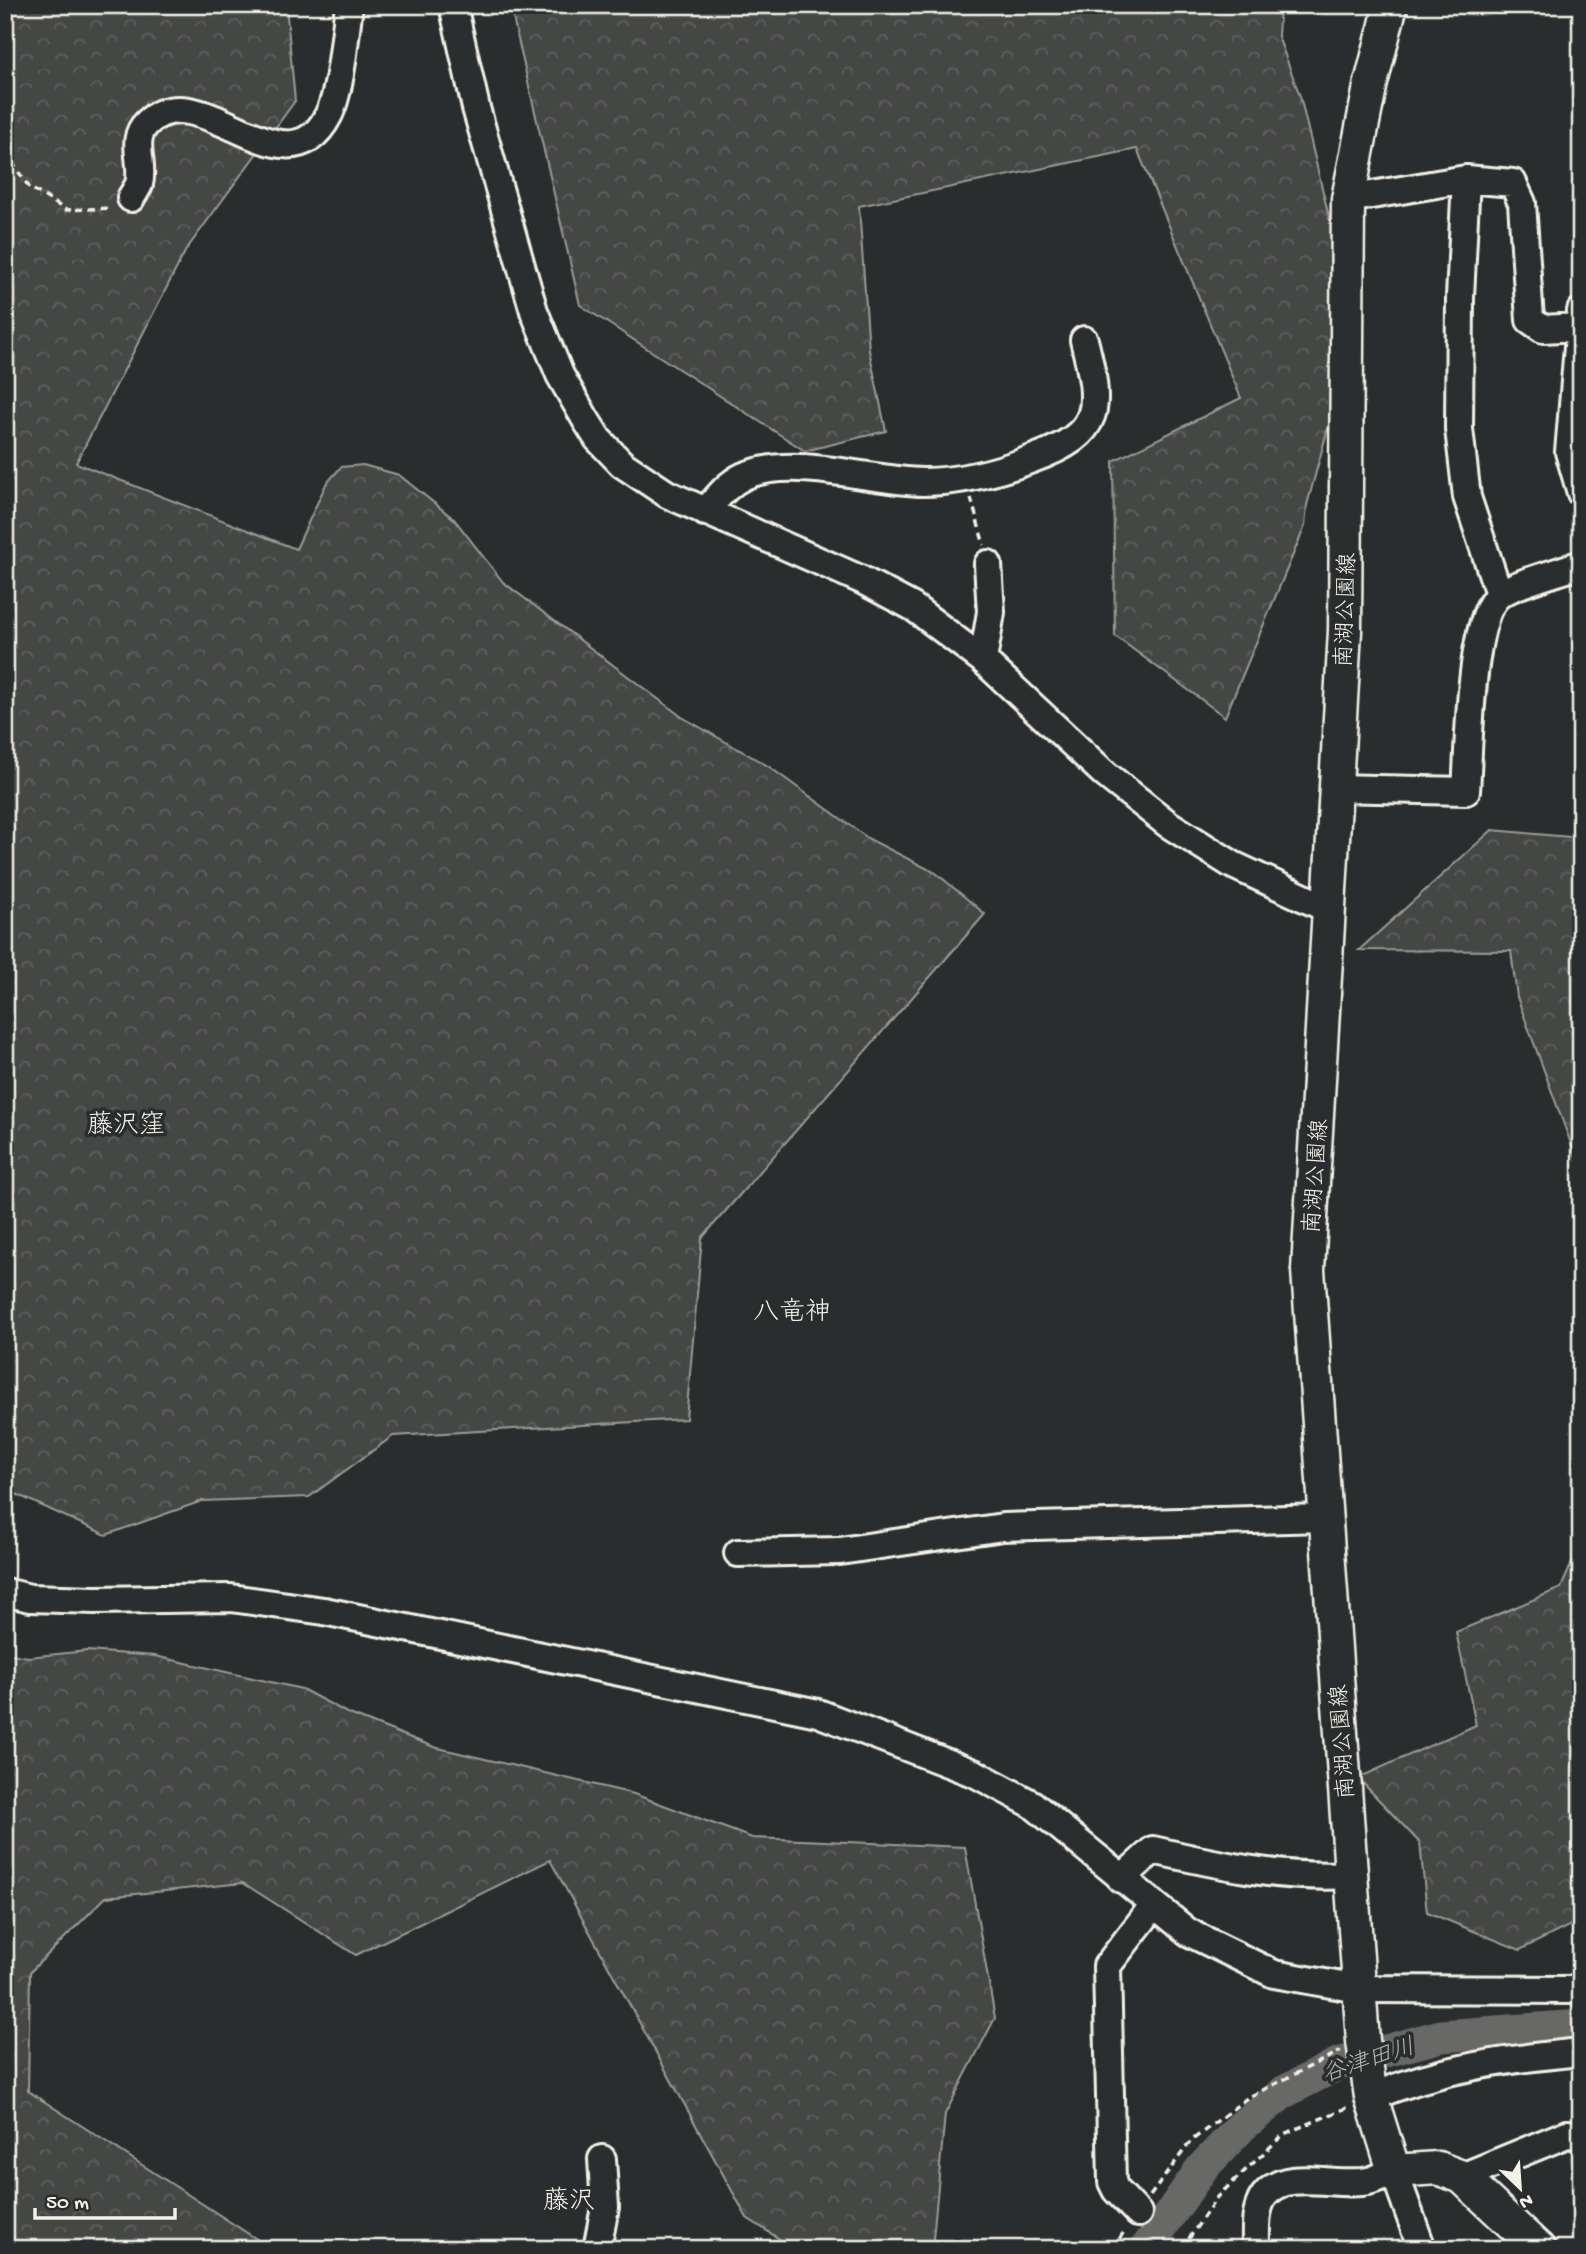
<svg xmlns="http://www.w3.org/2000/svg" width="1586" height="2254" viewBox="0 0 1586 2254" font-family="'Gochi Hand','Klee One',sans-serif">
	<defs>
		<pattern id="forest-crowns" width="20" height="18" patternUnits="userSpaceOnUse" patternTransform="scale(1.75)"><rect width="20" height="18" fill="#444645"/><path d="M2 6a3 3 0 1 1 6 0M12 15a3 3 0 1 1 6 0" fill="none" stroke="#606160"/></pattern>
	</defs>
	<rect width="100%" height="100%" fill="#2a2d2e"/>
	<filter id="ink" filterUnits="userSpaceOnUse"><feTurbulence type="fractalNoise" baseFrequency=".0143" numOctaves="2"/><feDisplacementMap in="SourceGraphic" scale="14" xChannelSelector="R" yChannelSelector="G"/><feConvolveMatrix kernelMatrix="1 2 1 2 8 2 1 2 1" color-interpolation-filters="sRGB"/></filter>
	<g filter="url(#ink)">
		<path fill="url(#forest-crowns)" stroke="#9c9c96" stroke-width="2" d="M5 5H286L295 101 186 250 76 463 296 549 326 484 341 467 363 465 399 475 454 519 503 582 682 717 768 766 869 839 936 873 985 914 702 1238 686 1419 393 1436 309 1497 202 1501 106 1535 5 1489Z
			M510 5H1280L1278 36 1300 96 1346 288 1349 351 1307 505 1305 526 1225 717 1115 636 1113 461 1241 398 1137 149 859 206 869 350 886 431 805 451 580 305Z
			M1492 830 1581 838V1171L1517 997 1511 951 1359 950Z
			M1578 1549H1581V1920L1520 1950 1427 1912 1420 1843 1358 1778 1476 1725 1456 1632 1561 1588Z
			M87 1651 155 1656 302 1689 347 1713 434 1747 634 1794 752 1838 965 1847 995 2018 945 2114 932 2249H795L747 2218 550 1860 356 1955 243 1883 106 1897 30 1972 28 2091 272 2249H5V1653L28 1657Z"/>
		<g fill="none" stroke-linecap="round" stroke-linejoin="round">
			<path stroke="#676866" stroke-width="33" d="M1146 2249 1202 2168 1242 2126 1284 2092 1338 2064 1441 2036 1581 2026"/>
			<defs>
				<path id="minor" d="M453 5 476 108 534 311 560 375 586 420 598 439 622 464 667 494 862 580 913 607 983 660 1105 774 1168 824 1233 865 1328 909
					M1466 179 1460 297 1459 429 1467 497 1499 594
					M131 198C133 194 137 189 139 184 145 163 129 140 147 123 200 71 285 198 328 116 341 92 345 34 349 5
					M1348 199 1466 179 1513 183 1522 203 1530 320 1543 329 1577 327
					M1581 311 1569 452 1581 493
					M705 512C717 498 727 484 744 476 794 455 870 481 923 482 961 482 998 472 1032 459 1104 433 1101 408 1084 340
					M983 660 991 612 988 564
					M1334 788 1466 791C1469 752 1469 615 1500 594 1516 583 1560 572 1581 564
					M738 1553 840 1551 1003 1527 1324 1518
					M5 1592 30 1598 95 1600 231 1598 324 1611 818 1713 976 1774 1032 1804 1188 1932 1274 1974 1359 1989 1581 1990
					M1121 1879 1153 1850C1218 1865 1282 1879 1350 1875
					M1371 2097C1441 2068 1506 2059 1581 2052
					M1462 2177 1567 2134 1581 2135
					M1138 2213 1116 2190 1112 2182 1107 1966 1154 1905
					M597 2249 605 2207 602 2159
					M1256 2249C1256 2232 1254 2210 1264 2196 1286 2167 1337 2188 1368 2181 1377 2179 1386 2174 1394 2171L1422 2249"/>
				<path id="major" d="M1391 5 1370 87 1348 199 1345 631 1308 1270 1363 2041 1371 2097 1394 2171 1438 2168 1462 2177 1539 2249"/>
			</defs>
			<use href="#minor" stroke="#f4f1e8" stroke-width="32"/>
			<use href="#major" stroke="#f4f1e8" stroke-width="37"/>
			<path stroke="#f4f1e8" stroke-width="3.5" stroke-dasharray="7 5" stroke-linecap="butt" d="M5 152 29 187 66 210 111 208
				M971 498 984 545
				M1150 2196 1191 2141 1247 2098 1341 2051
				M1113 2249 1125 2230
				M1182 2249 1217 2197 1284 2134 1349 2107"/>
			<use href="#minor" stroke="#2a2d2e" stroke-width="26"/>
			<use href="#major" stroke="#2a2d2e" stroke-width="32"/>
		</g>
	</g>
	<g text-anchor="middle" stroke-width="7" stroke-linejoin="round" paint-order="stroke">
		<g font-size="23" fill="#f4f1e8" stroke="#2a2d2e">
			<text transform="translate(1344 610) rotate(-88)" y="8">南湖公園線</text>
			<text transform="translate(1314 1176) rotate(-86)" y="8">南湖公園線</text>
			<text transform="translate(1341 1742) rotate(-94)" y="8">南湖公園線</text>
		</g>
		<g font-size="24" font-style="italic" fill="#b5b3ae" stroke="#2a2d2e">
			<text transform="translate(1368 2059) rotate(-18)" y="8">谷津田川</text>
		</g>
		<g font-size="26" fill="#f4f1e8" stroke="#2a2d2e">
			<text x="126" y="1132">藤沢窪</text>
			<text x="792" y="1319">八竜神</text>
			<text x="569" y="2208">藤沢</text>
		</g>
	</g>
	<rect width="1586" height="2254" fill="none" stroke="#2a2d2e" stroke-width="28"/>
	<rect x="14" y="14" width="1558" height="2226" fill="none" stroke="#f4f1e8" stroke-width="2.5" filter="url(#ink)"/>
	<g transform="translate(1520 2188) rotate(155)" stroke="#2a2d2e" stroke-width="5" paint-order="stroke">
	<path d="M0-5L12 26L0 18L-12 26Z" fill="#f4f1e8"/>
	<text y="-10" font-size="19" font-weight="bold" text-anchor="middle" fill="#f4f1e8">N</text>
	</g>
	<path d="M35 2208v10h140v-10" fill="none" stroke="#f4f1e8" stroke-width="3.5"/>
	<text x="46" y="2208" font-size="21" fill="#f4f1e8" stroke="#2a2d2e" stroke-width="5" paint-order="stroke">50 m</text>
</svg>
